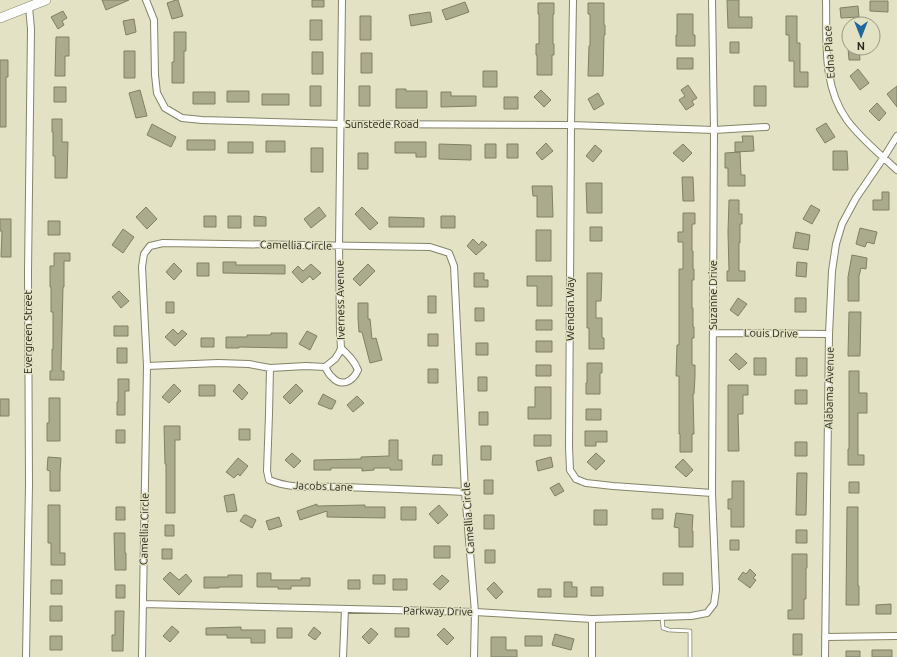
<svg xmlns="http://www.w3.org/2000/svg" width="897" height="657" viewBox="0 0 897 657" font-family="Ubuntu,sans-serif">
	<rect width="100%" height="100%" fill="#e3e2c4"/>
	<path fill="#aaaa8d" stroke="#818065" d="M102 0H129L106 10Z
		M176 0H178L183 16 172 19 167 3Z
		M312 0H324V7H312Z
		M727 0H739V17H752V28H728Z
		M870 1H888V12L870 11Z
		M465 2 469 12 446 20 442 10Z
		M538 3H554V14H553V44H554V55H552V75H537V55H536V44H539V14H538Z
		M588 3H604V25H605V35H604L603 76H588L589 46H590V14H588Z
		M858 6 859 17 841 18 840 8Z
		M63 11 67 18 62 21 64 25 58 29 51 17Z
		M430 12 432 22 411 26 409 15Z
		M677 14H693V35H695V46H676V35H677Z
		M360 16H371V40H360Z
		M786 16H797V43H800V72H808V87H794V61H789V35H786Z
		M134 19 136 32 126 35 123 21Z
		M310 20H322V40H310Z
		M174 32H186V51H184V83H172V62H174Z
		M56 37H69V56H65V76H55Z
		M730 42H739V53H730Z
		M848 48H859L860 60H849Z
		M124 51H135V78H124Z
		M312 52H323V74H312Z
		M361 53H372V73H361Z
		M677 58H693V69H677Z
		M0 60H8V77H6V127H0Z
		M858 69 869 83 860 90 850 76Z
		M483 71H497V87H483Z
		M688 85 697 98 692 101 694 105 686 110 679 100 685 96 681 90Z
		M310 86H321V106H310Z
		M359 86H370V106H359Z
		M754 86H766V106H754Z
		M897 86V107L887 94Z
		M54 87H66V102H54Z
		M396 89H406V91H427V108H396Z
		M140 90 147 116 136 118 129 93Z
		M541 90 551 100 544 107 534 97Z
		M227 91H249V102H227Z
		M193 92H215V104H193Z
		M441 92H451V96H476V106L441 107Z
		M598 93 604 104 594 110 588 99Z
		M262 94H289V105H262Z
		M504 97H518V109H504Z
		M877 103 886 113 879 121 869 111Z
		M52 119H62V142H68L67 178H55V156H53V132H52Z
		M826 123 835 137 825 143 816 129Z
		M152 124 176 137 171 147 147 135Z
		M742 136H753L754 151 735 152V142H743Z
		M187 140H215V150H187Z
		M266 141H285V152H266Z
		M228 142H253V153H228Z
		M395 142H426V157H416V153H395Z
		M546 143 553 151 542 160 536 153Z
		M439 144 471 145V160L439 159Z
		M485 144H496V158H485Z
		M507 144H518V158H507Z
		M683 144 692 153 683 162 673 153Z
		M595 145 602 151 593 162 586 156Z
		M311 148H323V172H311Z
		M833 151H847L848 170H833Z
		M740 152 741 175H745V186H728V168H725V153Z
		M358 153H368V169H358Z
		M682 177H693L694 201H683Z
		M586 183H602V213H587Z
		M532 186H552L553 217H537V196H533Z
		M882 192H889V210H873V200H882Z
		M729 200H739V214H742V224H740V243H739V271H745V281H727V271H729L728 232Z
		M811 205 820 210 812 224 803 219Z
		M146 207 157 219 147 229 136 217Z
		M319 207 326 216 311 228 304 219Z
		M362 207 378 223 370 230 355 214Z
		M683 213H695V224H692V251H693V269H694V280H692V308H693V327H694V338H692V365H695V376L694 394H693L694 434H692V452H680V434H679V376H676L677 345H679V269H683V242H678V232H683Z
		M204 216H216V227H204Z
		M228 216H241V228H228Z
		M254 216 266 217V226H254Z
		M441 216H455V228H441Z
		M389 217 424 218V227H389Z
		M0 219H11V257H1L2 231H0Z
		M48 221H60V235H48Z
		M590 227H602V241H590Z
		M860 228 877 232 874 244 867 242 865 247 856 244Z
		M123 229 134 237 123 253 112 245Z
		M536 230H551V261H536Z
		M796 232 810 235 808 250 793 248Z
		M473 239 479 245 482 241 487 245 476 255 467 246Z
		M54 253H70V261H64V287H63L61 371H64V380H50V371H52V349H53V312H51V287H50V266H54Z
		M852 255 867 258 866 269 861 268 859 276V301H848V277Z
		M223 262H236V265H285V274L223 273Z
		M797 262 807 263 806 277 796 276Z
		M174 263 182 271 174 280 166 272Z
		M197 263H209V276H197Z
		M311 264 321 273 313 280 310 276 302 283 292 272 298 266 303 271Z
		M368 264 375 271 360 286 353 279Z
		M474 273H484V280H488V287H474Z
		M587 273H602L601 301H596V318H602V338H604V349H589V328H587Z
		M527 276H552V306H537V286H527Z
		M119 291 129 301 121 308 112 297Z
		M428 296H436V313H428Z
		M738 298 747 304 738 316 730 310Z
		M795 298H806V312H795Z
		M166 302H174V313H166Z
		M358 303H368V319H370L372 339 376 338 382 360 370 363 362 332H359L358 318Z
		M475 308H484V321H475Z
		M849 312H861L860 356H848Z
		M536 320H552V330H536Z
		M114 326H128V336H114Z
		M173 329 178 334 182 330 187 334 175 346 165 337Z
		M307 331 317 336 310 350 299 344Z
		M271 333H287V348L239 347V348H226V337H247V335H271Z
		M428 334H438V346H428Z
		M201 338H214V347H201Z
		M536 341H552V352H536Z
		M476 343H488V355H476Z
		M117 348H127V363H117Z
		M736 353 747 363 739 370 729 360Z
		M754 358H766V375H754Z
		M796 358H807V376H796Z
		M587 363H602V373H600V394H586V383H587Z
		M536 365H551V376H536Z
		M428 369H438V383H428Z
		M849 371H859V393H867V413H858V455H864V465H848V449H849Z
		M478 377H487V391H478Z
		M118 379H129V391H125V415H117V402H118Z
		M174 384 181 391 169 403 162 397Z
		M239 384 248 393 242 400 233 391Z
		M296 384 303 391 290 404 283 397Z
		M199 385H215V396H199Z
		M728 385H748V395H743V414H738L739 451H728Z
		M535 387H551V419H528V407H535Z
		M795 390H807V404H795Z
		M323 394 336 401 332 409H330L318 404Z
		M357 396 364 403 353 412 347 405Z
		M49 398H60V441H47V423H49Z
		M0 399H9V416H0Z
		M586 409H601V420H586Z
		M479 412H488V425H479Z
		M164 426H180V440H175V513H166V464H165Z
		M239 429H250V440H239Z
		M116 430H125V443H116Z
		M585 431H607V442H596V446H585Z
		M534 435H551V446H534Z
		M389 440H398V460H402V470H390V468H374V470L362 471V468H331V470H314V460L361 459V457L389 456Z
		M795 442H807V456H795Z
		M481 446H491V460H481Z
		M292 453 301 461 294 468 285 460Z
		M596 453 605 461 596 470 587 462Z
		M433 455H442V465H432Z
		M48 457 61 458 60 472V491H50V471L47 470Z
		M551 457 553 467 538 471 536 461Z
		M238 458 248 466 240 476 238 474 234 478 226 472Z
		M683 459 693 470 686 477 675 467Z
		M797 473H807L806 515H796Z
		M484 480H493V494H484Z
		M732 481H744V527H731V509H728V499H732Z
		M849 482H859V493H849Z
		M559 483 564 491 555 496 550 488Z
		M234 494 237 511 227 512 224 496Z
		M317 504V506L365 505V507H385V518L327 517V511L300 520 297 511Z
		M48 505H60V553H65V565H51V543H48Z
		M439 505 448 515 438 524 429 514Z
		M116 507H125V520H116Z
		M401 507H416V520H401Z
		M847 507H858V586H859V605H846Z
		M652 509H663V519H652Z
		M594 510H607V525H594Z
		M676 513 693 515 692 531H693V547H679V528L674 527Z
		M244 515H246L256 520 252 528 240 521Z
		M484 515H494V529H484Z
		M279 517 282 526 269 530 266 521Z
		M165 525H174V536H165Z
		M796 530H807V543H796Z
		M114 533H125V553H126V570H115Z
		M730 540H739V550H730Z
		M434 546H450V558H434Z
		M162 549H172V559H162Z
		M485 550H495V563H485Z
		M792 554H807V568H806V599H804V619H788V610H792Z
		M750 569 756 575 753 578 756 580 750 588 738 579 743 572 746 574Z
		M170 572 179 580 186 574 192 581 179 595 163 579Z
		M257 573H271V580H301V578H310V586H291V589H278V587H257Z
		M663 573H683V585H663Z
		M228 575H242V587H219V588H204V577H228Z
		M373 575H385V584H373Z
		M442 575 449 581 440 590 433 584Z
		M393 579H407V590H393Z
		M51 580H62V594H51Z
		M348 580H360V589H348Z
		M494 582 503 592 496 599 487 589Z
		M564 582H572V587H577V597H564Z
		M116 585H125V598H116Z
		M591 587H603V596H591Z
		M538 589H551V597H538Z
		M891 604V614H876V605Z
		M50 606H62V621H50Z
		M115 611H124L123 651H112V635H115Z
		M172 626 179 632 170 642 163 636Z
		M241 627V630H265V643H251V638H227V635H206V628Z
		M314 627 321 633 315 640 308 635Z
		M277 628H292V638H277Z
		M371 628 378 634 369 644 362 637Z
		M395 628H409V637H395Z
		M444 628 454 638 447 645 437 635Z
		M555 634 574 639 571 650 552 645Z
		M793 634H802V655H793Z
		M50 636H62V650H50Z
		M525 636H542V646H525Z
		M491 637H506V650H517V657H491Z
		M872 650H892V657H872Z
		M846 651H860V657H846Z"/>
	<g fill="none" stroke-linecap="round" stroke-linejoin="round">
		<defs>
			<path id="lane" d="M662 617 663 628 669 630 690 631V657"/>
			<path id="street" d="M146 0 154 20 155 75 157 93 165 108 182 118 202 120 340 124 571 125 714 130 766 127
				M573 0 571 125 569 447 570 470 576 479 586 483 613 486 712 493
				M826 0C827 40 822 86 847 120 861 139 880 154 897 170
				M713 333 829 334
				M147 366 218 363 249 364 270 368 306 366 325 367 335 359 339 353 341 348 340 332 339 245 342 0
				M325 367C327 370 329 375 332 377 342 388 353 381 358 370 354 360 348 355 341 348
				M270 368 269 414 267 471 269 480C294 490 314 486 339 487 381 488 423 490 465 492
				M143 604 475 612 592 619 691 616 707 613 714 604 716 590 712 493 714 130 712 0
				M825 637 897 636
				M26 657 29 485 28 272 31 29 29 7
				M142 657 147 366 142 267 144 254 150 246 163 243 430 247 449 253 454 266 465 492 475 612 474 657
				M343 657 345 609
				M592 657V619
				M825 657 829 334 832 271 836 244 842 224 856 198 884 157 897 136"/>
			<path id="secondary" d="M0 18 46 0"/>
		</defs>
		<use href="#lane" stroke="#858469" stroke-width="4.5"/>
		<use href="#street" stroke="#858469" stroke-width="8"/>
		<use href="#secondary" stroke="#858469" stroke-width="10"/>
		<use href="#lane" stroke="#fff" stroke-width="3"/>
		<use href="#street" stroke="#fff" stroke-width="6"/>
		<use href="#secondary" stroke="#fff" stroke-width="9"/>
	</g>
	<g text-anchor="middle" stroke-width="3" stroke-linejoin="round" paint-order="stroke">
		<g font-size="11" fill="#28281c" stroke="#e3e2c4">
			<text transform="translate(829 52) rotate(-94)" y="4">Edna Place</text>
			<text x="382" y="128">Sunstede Road</text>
			<text transform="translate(296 245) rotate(1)" y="4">Camellia Circle</text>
			<text transform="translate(713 295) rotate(-90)" y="4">Suzanne Drive</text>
			<text transform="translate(340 300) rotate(-91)" y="4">Iverness Avenue</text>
			<text transform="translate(570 309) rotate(-90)" y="4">Wendan Way</text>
			<text transform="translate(28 332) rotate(-90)" y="4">Evergreen Street</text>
			<text transform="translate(771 333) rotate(1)" y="4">Louis Drive</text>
			<text transform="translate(829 388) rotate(-89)" y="4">Alabama Avenue</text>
			<text transform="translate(323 486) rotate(2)" y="4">Jacobs Lane</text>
			<text transform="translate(468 518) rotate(-94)" y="4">Camellia Circle</text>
			<text transform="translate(144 529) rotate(-89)" y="4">Camellia Circle</text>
			<text transform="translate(438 611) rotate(1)" y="4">Parkway Drive</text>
		</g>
	</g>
	<g transform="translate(861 36) rotate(180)"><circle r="19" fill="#e3e2c4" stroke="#989881"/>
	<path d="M0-3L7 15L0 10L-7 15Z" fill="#21679b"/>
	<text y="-6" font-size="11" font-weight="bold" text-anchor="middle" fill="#28281c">N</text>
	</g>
</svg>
